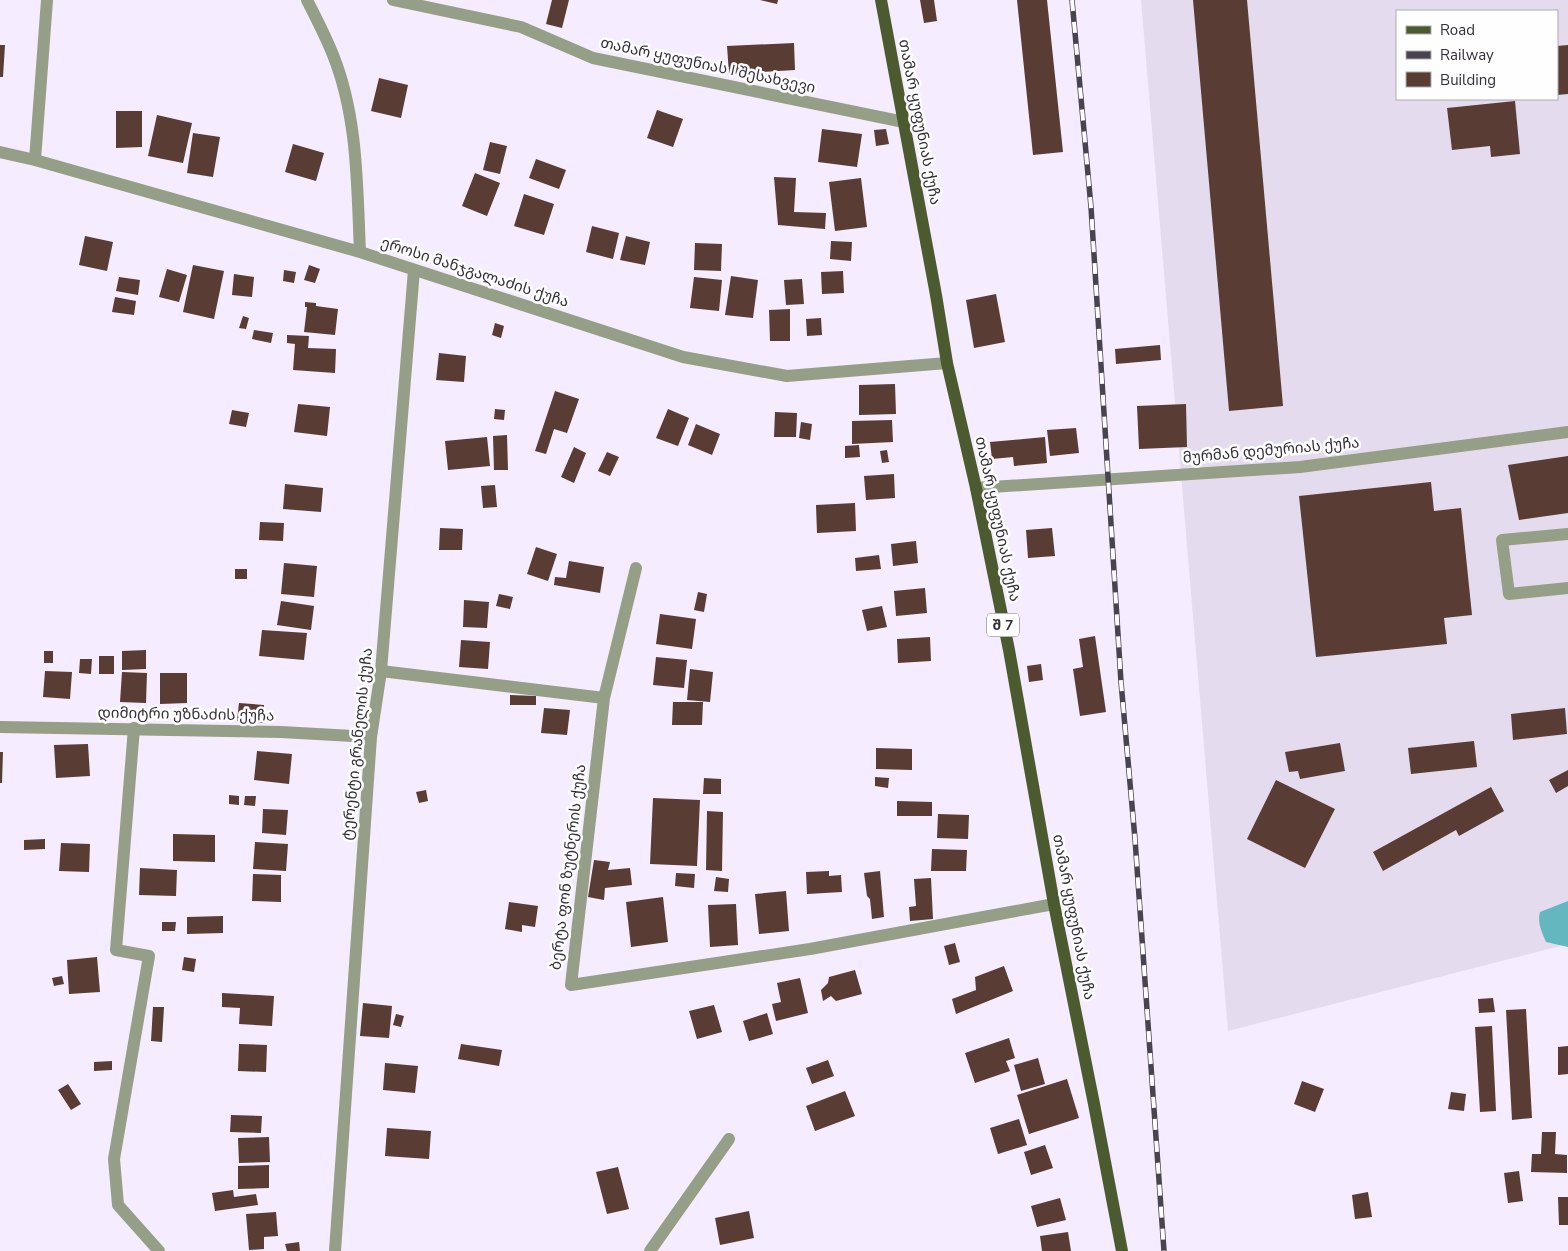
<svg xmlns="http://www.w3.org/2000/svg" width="1568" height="1251" viewBox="0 0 1568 1251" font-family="'Nunito Sans','Noto Sans Georgian',sans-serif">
	<rect width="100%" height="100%" fill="#f5ecff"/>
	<path fill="#e4dbef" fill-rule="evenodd" d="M1141 0H1568V944L1228 1031ZM1397 11H1557V99H1397Z"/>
	<path fill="#64b6bf" d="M1568 901V947L1546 942C1542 932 1537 923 1540 912Z"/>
	<path fill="#593c33" d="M552 0H569L562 28 546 24Z
		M760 0H778L777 4Z
		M920 0H934L937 21 924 23Z
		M1017 0H1047L1063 152 1033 155Z
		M1193 0H1247L1283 406 1229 411Z
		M794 43 795 70 729 74 727 46Z
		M0 45H5L3 77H0Z
		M1568 45V94L1557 95V46Z
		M379 78 408 85 401 118 371 111Z
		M1515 101 1520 154 1491 157 1490 146 1452 150 1447 108Z
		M657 110 683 119 673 147 647 138Z
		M116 111H142V147L116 148Z
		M157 115 192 123 183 163 148 156Z
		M822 129 862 134 857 167 818 162Z
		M886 129 889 144 876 146 874 130Z
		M193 133 220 137 213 177 187 173Z
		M490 142 507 146 500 174 483 170Z
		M293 144 324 153 316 181 285 172Z
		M536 159 566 170 559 189 529 178Z
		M475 173 500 183 487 216 462 206Z
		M774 177 796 178 794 212 826 213 825 229 778 225Z
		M861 178 867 227 835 231 829 182Z
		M524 194 554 204 544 235 514 226Z
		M592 226 619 233 613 259 586 252Z
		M85 236 113 242 107 271 79 265Z
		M626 236 650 242 645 265 620 260Z
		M831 241 852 242 851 261 830 259Z
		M695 243 722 244 721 271 694 270Z
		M193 265 224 271 214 319 183 312Z
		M309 265 320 269 315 283 304 280Z
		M167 269 187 275 179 302 159 297Z
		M284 270 296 272 294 283 283 281Z
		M843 271 844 293 822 294 821 272Z
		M234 274 254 277 252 297 232 295Z
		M731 276 758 280 753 318 725 315Z
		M119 277 140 280 138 295 116 291Z
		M694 277 722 280 719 311 690 308Z
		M802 279 804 304 786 305 784 280Z
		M996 294 1005 342 974 348 966 300Z
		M115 297 136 301 134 315 112 312Z
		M305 302 316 303V306L338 309 335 335 304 332 307 307H305Z
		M790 309V341H770L769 310Z
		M243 316 249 318 246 329 239 328Z
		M821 318 822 335 807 336 806 319Z
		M495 323 504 326 501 338 492 335Z
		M254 330 273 333 271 343 252 339Z
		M287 335 309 336 308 348 336 349 335 373 293 370 295 344 287 343Z
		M1160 345 1161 360 1116 364 1115 349Z
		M439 353 466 356 464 382 436 380Z
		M895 384 896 414 859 415V385Z
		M555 391 579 399 567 433 554 429 546 454 535 451Z
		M298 404 330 407 327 436 294 432Z
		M1186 404 1187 447 1139 449 1137 406Z
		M495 409 505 410 504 420 494 419Z
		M668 409 689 418 678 446 656 438Z
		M232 410 249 413 246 427 229 424Z
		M775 412 797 413 796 437H774Z
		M892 420 893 442 852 444V421Z
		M801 422 812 424 810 440 799 438Z
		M696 424 720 434 712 455 688 445Z
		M1076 428 1079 453 1050 456 1047 430Z
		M507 435 508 470H494L493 436Z
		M487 437 490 466 448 470 445 441Z
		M1045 437 1047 463 1014 466 1013 457 992 459 990 442Z
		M859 445 860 457 845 458V446Z
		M574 447 586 453 574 483 561 477Z
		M887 450 889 462 882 463 880 451Z
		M607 452 619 457 610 476 598 471Z
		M1568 456V513L1519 520 1508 465Z
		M894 474 895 498 866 500 864 476Z
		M1431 482 1434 511 1461 508 1472 615 1444 618 1447 644 1316 657 1299 496Z
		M285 484 323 488 321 512 283 509Z
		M495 485 497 507 483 508 481 486Z
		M855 503 856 531 817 533 816 505Z
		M260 522 284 523 283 541 259 540Z
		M440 528 463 529 462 550H439Z
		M1052 528 1055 556 1028 558 1026 530Z
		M916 541 918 563 893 566 891 544Z
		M536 547 557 554 548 581 527 574Z
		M879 555 881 569 856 571 855 558Z
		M569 561 604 567 600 593 554 585 555 577 566 578Z
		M284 563 317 566 314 597 281 594Z
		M235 569H247V579H235Z
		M925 588 927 613 896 616 894 591Z
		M698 592 707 594 704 612 694 610Z
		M499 594 513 597 510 609 496 606Z
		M464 600 489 602 487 628 463 627Z
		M281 601 314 606 311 630 277 625Z
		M882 606 887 627 867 631 862 610Z
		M660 614 696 619 692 649 656 644Z
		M262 630 307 633 304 660 259 656Z
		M1095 636 1106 712 1080 716 1073 669 1083 667 1079 639Z
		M930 637 931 661 898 663 897 639Z
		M461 640 490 642 488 669 459 667Z
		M146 650V669L122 670V651Z
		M44 651H53V663H44Z
		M99 656H114V674H99Z
		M656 657 687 660 684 688 653 685Z
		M80 659H92L91 674 79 673Z
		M1041 664 1043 680 1029 682 1027 666Z
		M690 669 713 672 710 702 687 700Z
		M45 671 72 672 70 699 43 697Z
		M122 672 147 673 146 703 120 702Z
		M160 673H187V703L160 704Z
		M510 695 536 696V705H510Z
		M673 702H703L702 725H672Z
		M239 703 264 705 263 723 237 721Z
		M544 708 570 710 567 735 541 733Z
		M1565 708 1567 734 1513 740 1511 714Z
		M1474 741 1477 767 1411 774 1408 748Z
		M1340 743 1345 771 1300 779 1298 771 1289 772 1285 752Z
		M88 744 90 776 56 778 54 745Z
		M876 748 912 749V770L876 769Z
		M257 751 292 754 289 784 254 780Z
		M0 752H3L2 783H0Z
		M1568 770V786L1556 793 1549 780Z
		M875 777 889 778 888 788 875 786Z
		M704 778 721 779V794H703Z
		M1276 780 1335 809 1305 868 1247 839Z
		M1491 787 1504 811 1459 836 1456 830 1383 871 1373 852Z
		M426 790 428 801 419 803 416 792Z
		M229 795 239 796V805L229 804Z
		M245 796H256L255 806 244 805Z
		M653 798 700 800 697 866 650 864Z
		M897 801 932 802V816H897Z
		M263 809 288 810 286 835 262 833Z
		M707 811 723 812 722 871 706 870Z
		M938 814 969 815 968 839 937 838Z
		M173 834 215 835V862L173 861Z
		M45 839V849L24 850V840Z
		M255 842 288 844 286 871 253 869Z
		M61 843 90 844 89 872 59 871Z
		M932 849 967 850 966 871H931Z
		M594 860 610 862 608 870 630 868 632 885 605 888 604 900 588 897Z
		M140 868 177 870 176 896 139 895Z
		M829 871V876L841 875 842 892 807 894 806 872Z
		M880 871 884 917 872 919 870 899 867 896 864 873Z
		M676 873 695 874 694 888 675 886Z
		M253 874 281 875V902L252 901Z
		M716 877 729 879 728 892 714 891Z
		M931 878 933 919 910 921 909 907 916 906 914 879Z
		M786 891 789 931 759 934 755 894Z
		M663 897 668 942 631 947 626 902Z
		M509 902 538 906 535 927 522 925V932L505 929Z
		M736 904 738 945 710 947 708 905Z
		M223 916V933L187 934V917Z
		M162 922H176L175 931H162Z
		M955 943 960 962 949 965 944 946Z
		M97 957 100 992 69 994 67 960Z
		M184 957 196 959 194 972 182 970Z
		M1004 966 1013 991 956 1014 952 999 976 990 975 977Z
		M855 970 862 994 836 1001 831 996 823 1001 821 990 828 983 829 977Z
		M62 976 64 984 54 986 52 978Z
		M800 978 808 1013 776 1021 772 1004 781 1002 777 983Z
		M222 993 274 996 272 1026 239 1024 240 1008 222 1007Z
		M1493 998 1495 1012 1479 1013 1478 999Z
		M363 1003 392 1006 389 1038 360 1036Z
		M714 1005 722 1032 697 1039 689 1011Z
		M153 1007H164L162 1042 151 1041Z
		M1526 1009 1532 1118 1512 1120 1506 1010Z
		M767 1013 773 1034 749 1041 743 1021Z
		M396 1014 404 1016 401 1027 393 1025Z
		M1492 1026 1496 1111 1480 1112 1475 1027Z
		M1009 1038 1015 1058 1006 1061 1010 1071 975 1083 965 1053Z
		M239 1044 267 1045 266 1072 238 1071Z
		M461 1044 502 1050 499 1066 458 1059Z
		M1568 1046V1074L1558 1075V1047Z
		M1038 1058 1045 1084 1021 1091 1014 1065Z
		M828 1060 834 1076 812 1084 806 1068Z
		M112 1061V1070L94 1071V1062Z
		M385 1063 418 1066 415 1093 383 1090Z
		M1067 1079 1079 1118 1029 1134 1017 1095Z
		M1302 1081 1324 1089 1315 1112 1294 1104Z
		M68 1084 81 1104 71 1110 58 1090Z
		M845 1091 855 1116 815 1131 806 1106Z
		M1451 1092 1466 1094 1464 1111 1448 1109Z
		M231 1115 262 1116 261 1133 230 1132Z
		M1019 1119 1027 1145 998 1154 990 1128Z
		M387 1128 431 1131 429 1159 385 1156Z
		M1542 1132H1556L1555 1154 1567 1155V1173L1531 1172 1532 1154H1541Z
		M269 1137 270 1162 239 1163 238 1138Z
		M1045 1145 1053 1168 1031 1175 1024 1152Z
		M269 1165V1188L238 1189V1166Z
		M618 1167 629 1209 607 1214 596 1172Z
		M1519 1171 1523 1201 1508 1203 1504 1173Z
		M233 1190 234 1197 256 1194 258 1205 215 1211 212 1193Z
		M1368 1192 1372 1217 1355 1219 1352 1195Z
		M1558 1197H1568V1225H1559Z
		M1060 1198 1066 1220 1037 1227 1031 1206Z
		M749 1211 754 1238 720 1245 715 1218Z
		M276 1212 278 1236 264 1237V1249L249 1250 246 1214Z
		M1068 1232 1071 1251H1042L1040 1236Z
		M299 1242 300 1251H287L285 1244Z"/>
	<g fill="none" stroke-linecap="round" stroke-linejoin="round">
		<path stroke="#959e86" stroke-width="12" d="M307 0C316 18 326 37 333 55 358 117 357 186 360 252
			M393 0 521 27 593 58 904 122
			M0 152 35 160 360 252 683 357 787 376 947 363
			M35 160 47 0
			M976 488 1300 467 1568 432
			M1568 534 1502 540 1509 594 1568 588
			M636 568 604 698 571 985 810 949 1054 904
			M381 671 604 698
			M0 727 281 732 371 737
			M134 728 116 950 149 956 114 1159 118 1205 159 1251
			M335 1251 371 737 381 671 414 270
			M650 1251 729 1139"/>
		<path stroke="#4b5b2f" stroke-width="12" d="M881 0 936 295 947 363 976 488 1009 650 1054 904 1094 1104 1122 1251"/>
		<defs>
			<path id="rail" d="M1072 0 1091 207 1121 682 1135 839 1164 1251"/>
		</defs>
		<use href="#rail" stroke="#49424f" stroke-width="5.5"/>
		<use href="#rail" stroke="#fefefe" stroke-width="4" stroke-dasharray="11" stroke-linecap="butt"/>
	</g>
	<g text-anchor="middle" stroke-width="5" stroke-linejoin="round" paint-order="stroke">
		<rect fill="#fefefe" stroke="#716d76" stroke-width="1" x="987" y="613.5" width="32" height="23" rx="4"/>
		<g font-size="14" font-weight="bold" fill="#352f3b">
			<text x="1003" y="630">შ 7</text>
		</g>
		<g font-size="15" fill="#352f3b" stroke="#fefefe">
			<text transform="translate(708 65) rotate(12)" y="5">თამარ ყუფუნიას I შესახვევი</text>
			<text transform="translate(920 122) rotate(79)" y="5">თამარ ყუფუნიას ქუჩა</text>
			<text transform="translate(475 272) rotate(18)" y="5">ეროსი მანჯგალაძის ქუჩა</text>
			<text transform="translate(1271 450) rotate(-5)" y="5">მურმან დემურიას ქუჩა</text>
			<text transform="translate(998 519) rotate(78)" y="5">თამარ ყუფუნიას ქუჩა</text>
			<text transform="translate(186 714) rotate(1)" y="5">დიმიტრი უზნაძის ქუჩა</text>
			<text transform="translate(357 744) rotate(-84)" y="5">ტერენტი გრანელის ქუჩა</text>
			<text transform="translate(568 867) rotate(-83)" y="5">ბერტა ფონ ზუტნერის ქუჩა</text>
			<text transform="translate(1074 917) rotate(79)" y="5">თამარ ყუფუნიას ქუჩა</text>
		</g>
	</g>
	<rect x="1396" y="10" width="162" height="90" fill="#fefefe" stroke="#aeabb0"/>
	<rect x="1406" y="26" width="25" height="8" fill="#4b5b2f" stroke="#aeabb0"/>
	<text x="1440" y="35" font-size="15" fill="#352f3b">Road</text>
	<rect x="1406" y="51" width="25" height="8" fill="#49424f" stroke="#aeabb0"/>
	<text x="1440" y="60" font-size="15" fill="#352f3b">Railway</text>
	<rect x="1406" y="72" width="25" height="15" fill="#593c33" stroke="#aeabb0"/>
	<text x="1440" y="85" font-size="15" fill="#352f3b">Building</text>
</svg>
